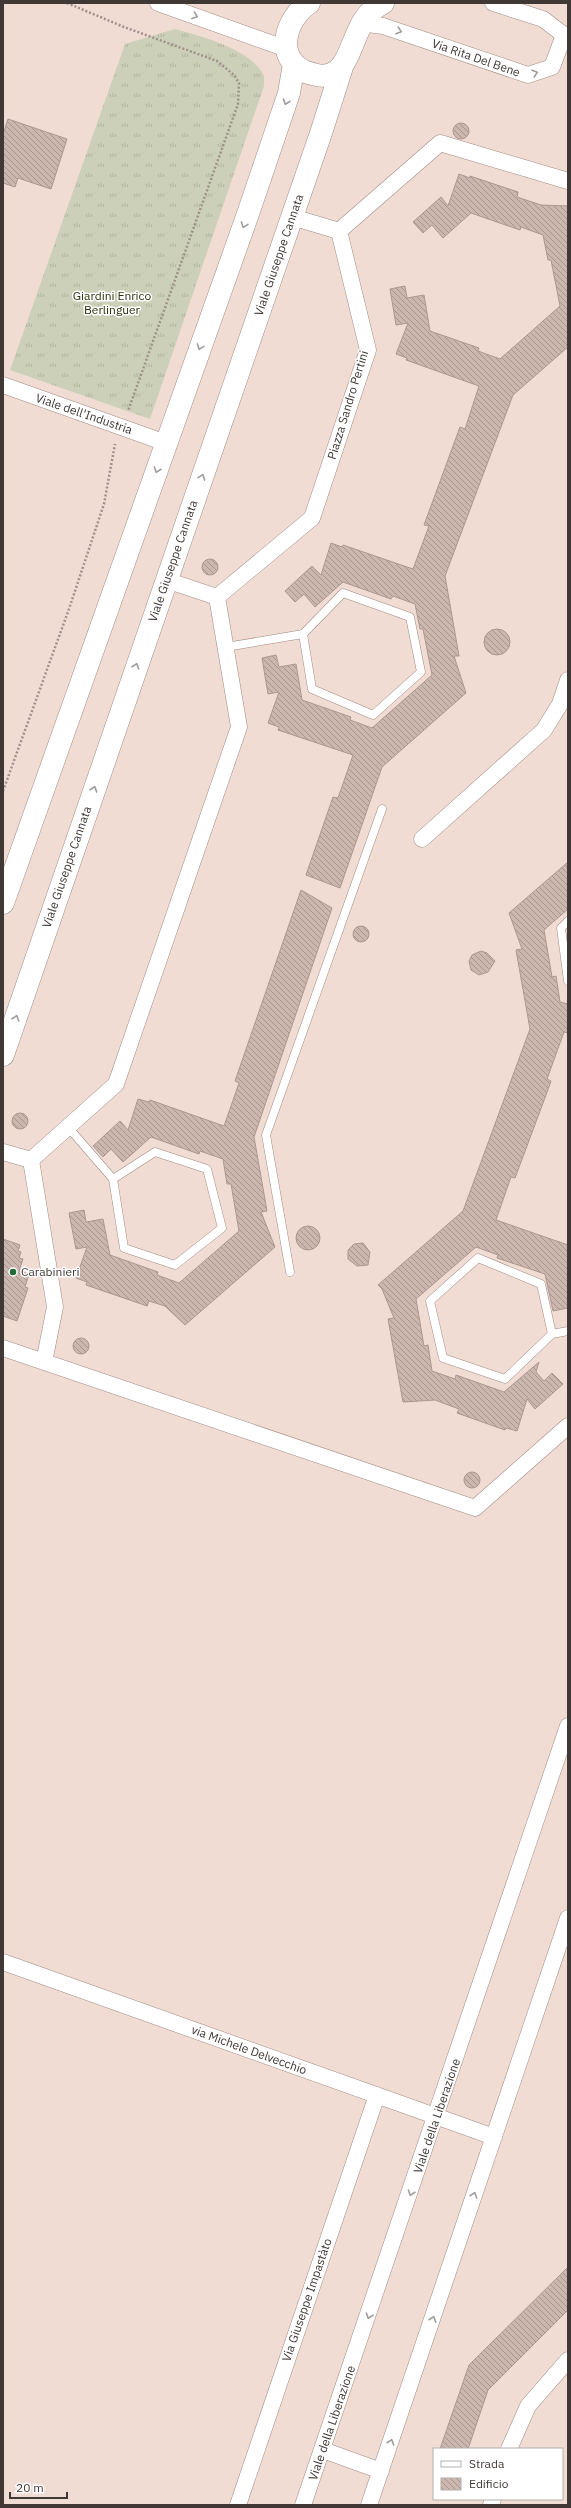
<svg xmlns="http://www.w3.org/2000/svg" width="571" height="2508" viewBox="0 0 571 2508" font-family="'IBM Plex Sans',sans-serif">
	<defs>
		<pattern id="grass-tufts" width="24" height="20" patternUnits="userSpaceOnUse"><rect width="24" height="20" fill="#ccd0b8"/><path d="M3 7l-1-3M5 7V3M7 7l1-3M15 17l-1-3M17 17v-4M19 17l1-3" fill="none" stroke="#b0b39f"/></pattern>
		<pattern id="building-back-hatch" width="6" height="6" patternUnits="userSpaceOnUse"><rect width="6" height="6" fill="#ccb7af"/><path d="M-1 5l2 2M0 0l6 6M5-1l2 2" fill="none" stroke="#a7968f"/></pattern>
	</defs>
	<rect width="100%" height="100%" fill="#f1dcd4"/>
	<path fill="url(#grass-tufts)" d="M175 29C201 36 250 49 263 74 265 77 264 82 264 86L150 419 10 370 125 44Z"/>
	<path fill="url(#building-back-hatch)" stroke="#ab9790" d="M8 119 67 139 51 189 18 178 15 187 3 183V134Z
		M453 131a8 8 0 1 1 16 0a8 8 0 1 1-16 0Z
		M459 174 470 178V176L518 192 517 197 541 205 568 206V347L513 395 445 576 459 656H454L466 693 382 767 340 888 306 875 333 797 338 798 353 755 278 730 279 727 268 723 279 692 268 694 262 658 276 655 279 667 296 664 302 700 351 717 350 720 372 728 432 675 423 629H420L415 604 393 596 391 599 343 582 315 607 304 594 295 602 285 591 312 566 321 575 331 543 342 547 343 545 413 569 429 526 424 525 460 427 465 429 479 386 406 360 407 358 396 354 408 323 396 325 390 289 405 286 407 298 424 295 430 331 479 348 478 351 500 359 560 306 551 260H548L543 235 521 227 520 230 471 213 443 238 432 225 423 233 413 222 441 197 448 206Z
		M202 567a8 8 0 1 1 16 0a8 8 0 1 1-16 0Z
		M484 642a13 13 0 1 1 26 0a13 13 0 1 1-26 0Z
		M568 862V909L544 930 552 977 556 976 560 1002 568 1004V1033L564 1032 547 1079 551 1081 546 1095 515 1178 511 1177 496 1220 568 1245V1308L553 1311 545 1274 497 1258 498 1255 476 1247 416 1299 424 1346 428 1345 432 1371 455 1379 456 1375 504 1392 539 1362 536 1372 544 1381 552 1373 563 1384 535 1409 527 1399 517 1431 506 1428 505 1430 457 1413 459 1409 435 1400 403 1402 388 1319 394 1318 382 1289 378 1285 463 1211 530 1029 516 950 522 949 509 913Z
		M301 890 332 908 254 1137 267 1211 261 1212 275 1247 185 1325 165 1306 149 1301 147 1306 86 1285 87 1282 76 1278 87 1247 76 1249 69 1213 84 1210 86 1222 103 1219 110 1255 158 1272 157 1275 179 1283 239 1231 231 1184H227L223 1159 200 1151 199 1154 151 1137 123 1162 111 1149 103 1157 93 1146 120 1121 128 1130 138 1099 149 1102 150 1100 224 1126 239 1083 235 1081Z
		M353 934a8 8 0 1 1 16 0a8 8 0 1 1-16 0Z
		M481 951 487 953 495 961 488 972 479 975 471 970 469 961 472 955Z
		M12 1121a8 8 0 1 1 16 0a8 8 0 1 1-16 0Z
		M296 1238a12 12 0 1 1 24 0a12 12 0 1 1-24 0Z
		M3 1239 20 1245 18 1251 21 1252 19 1258 23 1259 19 1271 29 1274 25 1287 28 1288 17 1321 3 1316Z
		M363 1243 370 1252 368 1265 357 1266 348 1259V1250L354 1244Z
		M73 1346a8 8 0 1 1 16 0a8 8 0 1 1-16 0Z
		M464 1480a8 8 0 1 1 16 0a8 8 0 1 1-16 0Z
		M568 2267V2310L488 2390 468 2449H440L469 2365Z"/>
	<g fill="none" stroke-linecap="round" stroke-linejoin="round">
		<defs>
			<path id="lane" d="M226 647 303 634 312 689 373 715 421 672 410 617 343 593 303 634
				M568 921 561 928 568 981
				M68 1127 113 1179 124 1248 175 1265 222 1228 207 1169 155 1152 113 1179
				M290 1272 266 1135 382 809
				M552 1334 541 1284 478 1258 430 1301 443 1358 505 1379 552 1334 568 1331"/>
			<path id="street" d="M158 3 287 49
				M361 23 383 26 528 75 552 67 564 35 543 19 493 3
				M292 217 339 231
				M3 385 166 443
				M166 580 217 597
				M217 597 312 518 368 350 339 231 440 143 568 181
				M422 839 544 730 560 704 568 680
				M3 1152 31 1160
				M3 1348 475 1508 568 1426
				M44 1362 55 1307 31 1160 116 1084 239 727 217 597
				M3 1962 494 2137
				M509 2449 528 2406 568 2360
				M323 2450 381 2471
				M238 2505 377 2095
				M303 2505 568 1726
				M369 2505 568 1918
				M491 2505 493 2499"/>
			<path id="secondary" d="M309 3C285 19 274 58 306 72 312 74 321 77 327 75 356 70 349 19 383 3
				M3 903 249 211 289 93 294 64
				M3 1055 321 133 342 67"/>
		</defs>
		<use href="#lane" stroke="#a08c85" stroke-width="9"/>
		<use href="#street" stroke="#a08c85" stroke-width="17"/>
		<use href="#secondary" stroke="#a08c85" stroke-width="23"/>
		<path stroke="#9f908b" stroke-width="2.5" stroke-dasharray="2 2" stroke-linecap="butt" d="M67 3 124 27 217 61 234 75 239 83 238 104 128 411
			M3 791 69 609 104 504 115 444"/>
		<use href="#lane" stroke="#fff" stroke-width="8"/>
		<use href="#street" stroke="#fff" stroke-width="16"/>
		<use href="#secondary" stroke="#fff" stroke-width="22"/>
	</g>
	<defs><path id="oneway-chevron" d="M-2-3.5L2.5 0L-2 3.5" fill="none" stroke-width="1.6" stroke-linecap="round" stroke-linejoin="round"/></defs>
	<g stroke="#a09c9a">
		<use href="#oneway-chevron" transform="translate(195 16) rotate(20)"/>
		<use href="#oneway-chevron" transform="translate(399 31) rotate(19)"/>
		<use href="#oneway-chevron" transform="translate(535 73) rotate(-19)"/>
		<use href="#oneway-chevron" transform="translate(286 102) rotate(109)"/>
		<use href="#oneway-chevron" transform="translate(244 225) rotate(110)"/>
		<use href="#oneway-chevron" transform="translate(200 347) rotate(110)"/>
		<use href="#oneway-chevron" transform="translate(157 470) rotate(109)"/>
		<use href="#oneway-chevron" transform="translate(202 477) rotate(-70)"/>
		<use href="#oneway-chevron" transform="translate(136 666) rotate(-71)"/>
		<use href="#oneway-chevron" transform="translate(94 789) rotate(-71)"/>
		<use href="#oneway-chevron" transform="translate(16 1018) rotate(-71)"/>
		<use href="#oneway-chevron" transform="translate(411 2193) rotate(109)"/>
		<use href="#oneway-chevron" transform="translate(474 2195) rotate(-71)"/>
		<use href="#oneway-chevron" transform="translate(369 2316) rotate(109)"/>
		<use href="#oneway-chevron" transform="translate(433 2319) rotate(-71)"/>
		<use href="#oneway-chevron" transform="translate(391 2442) rotate(-71)"/>
	</g>
	<circle fill="#226b38" stroke="#fff" stroke-width="1.5" cx="13" cy="1272" r="4"/>
	<g text-anchor="middle" stroke-width="3" stroke-linejoin="round" paint-order="stroke">
		<g font-size="12" fill="#403835" stroke="#fff">
			<text transform="translate(476 58) rotate(19)" y="4">Via Rita Del Bene</text>
			<text transform="translate(279 255) rotate(-71)" y="4">Viale Giuseppe Cannata</text>
			<text transform="translate(348 405) rotate(-73)" y="4">Piazza Sandro Pertini</text>
			<text transform="translate(84 414) rotate(19)" y="4">Viale dell'Industria</text>
			<text transform="translate(173 561) rotate(-71)" y="4">Viale Giuseppe Cannata</text>
			<text transform="translate(67 867) rotate(-71)" y="4">Viale Giuseppe Cannata</text>
			<text transform="translate(249 2050) rotate(20)" y="4">via Michele Delvecchio</text>
			<text transform="translate(437 2116) rotate(-71)" y="4">Viale della Liberazione</text>
			<text transform="translate(307 2300) rotate(-71)" y="4">Via Giuseppe Impastàto</text>
			<text transform="translate(332 2423) rotate(-71)" y="4">Viale della Liberazione</text>
		</g>
		<g font-size="12" fill="#2c2f09" stroke="#fff">
			<text x="112" y="300">Giardini Enrico<tspan x="112" dy="14">Berlinguer</tspan></text>
		</g>
		<g font-size="12" fill="#403835" stroke="#fff" text-anchor="start">
			<text x="21" y="1276">Carabinieri</text>
		</g>
	</g>
	<rect width="571" height="2508" fill="none" stroke="#403835" stroke-width="8"/>
	<rect x="433" y="2448" width="130" height="52" fill="#ffffff" stroke="#b3afae"/>
	<rect x="441" y="2461" width="20" height="6" fill="#ffffff" stroke="#b3afae"/>
	<text x="469" y="2468" font-size="12" fill="#403835">Strada</text>
	<rect x="441" y="2478" width="20" height="12" fill="url(#building-back-hatch)" stroke="#b3afae"/>
	<text x="469" y="2488" font-size="12" fill="#403835">Edificio</text>
	<path d="M10 2492v6h57v-6" fill="none" stroke="#403835" stroke-width="2"/>
	<text x="16" y="2492" font-size="12" fill="#403835" stroke="#ffffff" stroke-width="3" paint-order="stroke">20 m</text>
</svg>
